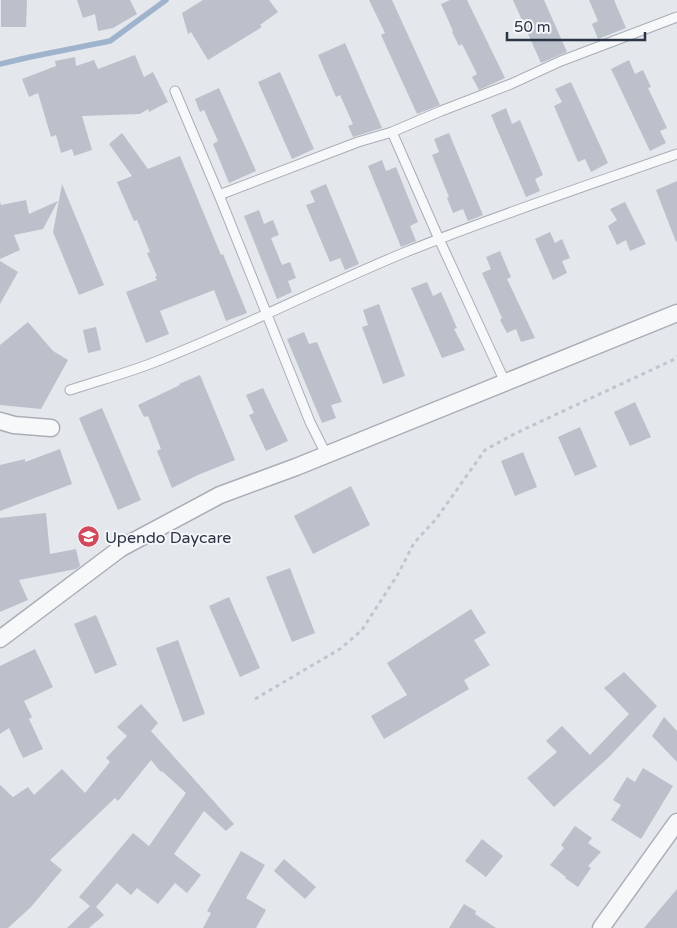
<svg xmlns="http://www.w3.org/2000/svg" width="677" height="928" viewBox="0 0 677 928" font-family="'Varela Round',sans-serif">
	<rect width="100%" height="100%" fill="#e4e7ec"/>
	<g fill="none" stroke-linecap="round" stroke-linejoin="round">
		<path stroke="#9fb4cc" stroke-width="5.5" d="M0 64 30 57 110 41 166 0"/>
	</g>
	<path fill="#bbc0ca" d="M1 0H27L26 27H1Z
		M77 0H130L137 14 113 28 98 31 95 14 83 18Z
		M203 0H269L278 12 260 25 262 27 208 60 191 32 188 34 182 13Z
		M369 0H392L440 105 417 114 381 35 385 33Z
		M450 0H467L505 78 479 90 472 77 477 74 462 44 459 46 452 32 453 31 441 4Z
		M513 0H544L567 52 541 63Z
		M589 0H614L626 28 598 39 592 24 598 21Z
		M345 43 382 128 353 137 348 126 353 124 340 95 336 97 318 55Z
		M135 55 144 77 153 72 168 102 149 112 148 109 140 114 82 116 92 150 74 156 72 149 61 153 56 135 51 137 38 93 29 97 22 79 56 66 55 61 75 57 76 66 94 60 98 69Z
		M629 60 635 74 643 70 651 87 648 88 667 128 660 131 666 143 650 151 611 69Z
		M280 72 314 149 292 159 258 82Z
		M571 82 608 163 591 172 585 159 578 162 554 106 562 102 555 89Z
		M219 88 256 171 229 183 213 144 218 141 204 110 200 112 195 99Z
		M506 108 512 124 520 120 543 175 535 179 540 191 526 197 491 115Z
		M122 133 148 169 180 156 221 255 223 254 247 313 226 321 214 290 160 311 169 334 146 343 126 292 157 280 155 277 157 276 147 253 150 252 137 220 134 221 117 182 132 176 109 144Z
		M449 133 483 215 468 221 463 209 453 213 447 198 449 197 432 155 439 152 434 139Z
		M382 160 386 171 396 167 418 222 410 226 416 241 401 247 368 166Z
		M677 181V241L676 242 656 190Z
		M62 184 104 285 79 295 53 232Z
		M326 184 359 264 345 270 340 258 330 262 306 205 315 202 310 191Z
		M26 200 29 214 58 201 43 229 14 235 20 250 0 259V202L1 205Z
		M625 202 646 244 630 251 626 240 617 245 608 226 617 220 610 209Z
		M259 210 264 224 273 220 279 235 271 238 282 265 290 262 296 278 288 281 292 292 277 299 244 216Z
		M550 232 555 243 562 239 570 258 562 261 567 273 553 280 535 239Z
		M500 251 511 277 507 279 535 338 521 342 516 329 507 333 500 320 502 318 482 273 491 269 486 257Z
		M0 261 18 272 0 304Z
		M427 282 433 296 441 292 457 328 454 329 465 350 442 358 411 288Z
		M379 304 405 376 383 384 362 327 368 325 363 310Z
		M28 322 53 351 68 360 41 409 0 405V345Z
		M96 327 101 350 88 353 83 330Z
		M304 332 309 344 317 342 342 402 331 405 336 418 322 423 287 339Z
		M200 375 235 460 198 475 172 488 157 451 161 449 148 416 144 417 138 405 180 385 179 384Z
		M263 388 288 441 266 451 249 415 254 413 246 395Z
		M635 402 651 437 630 446 614 412Z
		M102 408 141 500 118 510 79 418Z
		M580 427 597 467 575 476 558 437Z
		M60 449 72 484 0 511V465L25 459V462Z
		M523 452 537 487 515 496 501 461Z
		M351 486 370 525 313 554 294 516Z
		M46 513 50 554 76 549 80 566 76 569 19 580 28 600 0 612V518Z
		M290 568 315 633 292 642 266 577Z
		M229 597 260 668 240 677 209 606Z
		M471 609 486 633 474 640 490 665 464 680 469 689 384 739 371 716 407 695 387 663Z
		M96 615 117 665 95 674 74 624Z
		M178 640 205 714 183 722 156 648Z
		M35 649 53 687 24 701 32 717 29 719 43 749 23 758 9 728 0 734V666Z
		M624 672 657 706 609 757 554 807 527 778 557 752 546 741 562 726 590 755 629 714 604 688Z
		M141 704 158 723 151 731 234 824 226 831 204 811 174 854 201 875 187 893 175 883 158 904 137 888 131 895 117 883 96 907 104 915 89 928H67L90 906 79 897 108 863 133 833 149 846 186 793 162 771 161 772 151 760 118 801 115 798 50 860 62 870 31 907 8 928H0V785L13 797 28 787 34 795 62 769 85 793 110 762 106 758 127 736 117 727Z
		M664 717 677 731V762L652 736Z
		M643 768 673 786 641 839 611 820 621 805 613 800 627 777 635 782Z
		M575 826 592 838 588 843 601 852 588 866 591 868 578 887 565 878 566 877 550 865 564 848 561 845Z
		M482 839 503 856 486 877 465 861Z
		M241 851 265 865 246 898 266 910 256 928H203L211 913 207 911Z
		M284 859 316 887 305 899 274 871Z
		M677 889V928H644Z
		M464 904 476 911 475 914 496 928H449Z"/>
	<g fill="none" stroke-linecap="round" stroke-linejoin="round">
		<defs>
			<path id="lane" d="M175 91 219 195 310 422 326 454
				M392 132 439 239 505 382
				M219 195 358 142 392 132 441 111 511 84 561 61 677 17
				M70 390C100 380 131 372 160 360 244 327 323 286 406 252 495 216 586 186 677 154"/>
			<path id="street" d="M0 421 14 425 51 428
				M0 639 121 548 220 495 296 467 677 313
				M601 928 677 822"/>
		</defs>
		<use href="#lane" stroke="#a9aeb7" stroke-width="11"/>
		<use href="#street" stroke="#a9aeb7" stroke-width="19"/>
		<path stroke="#c2c5cb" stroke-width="3" stroke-dasharray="4 4" stroke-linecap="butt" d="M255 699 340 649 362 630 398 574 414 543 436 519 485 450 516 433 675 359 677 356"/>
		<use href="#lane" stroke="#f7f8fa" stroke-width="9"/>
		<use href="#street" stroke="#f7f8fa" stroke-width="16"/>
	</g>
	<defs>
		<symbol id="school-disc" viewBox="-11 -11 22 22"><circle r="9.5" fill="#d1495b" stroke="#f4f6f9"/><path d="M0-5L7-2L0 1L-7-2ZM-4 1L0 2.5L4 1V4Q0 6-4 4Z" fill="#fff"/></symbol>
	</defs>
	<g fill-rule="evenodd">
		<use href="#school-disc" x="76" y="524" width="25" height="25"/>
	</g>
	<g text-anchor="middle" stroke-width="4" stroke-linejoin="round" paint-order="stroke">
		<g font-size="16" fill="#2b3445" stroke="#f4f6f9" text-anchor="start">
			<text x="105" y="543">Upendo Daycare</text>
		</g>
	</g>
	<path d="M507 32v8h138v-8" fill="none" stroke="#2b3445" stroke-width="2.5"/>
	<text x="514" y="32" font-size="15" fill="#2b3445" stroke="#f4f6f9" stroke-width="4" paint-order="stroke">50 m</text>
</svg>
